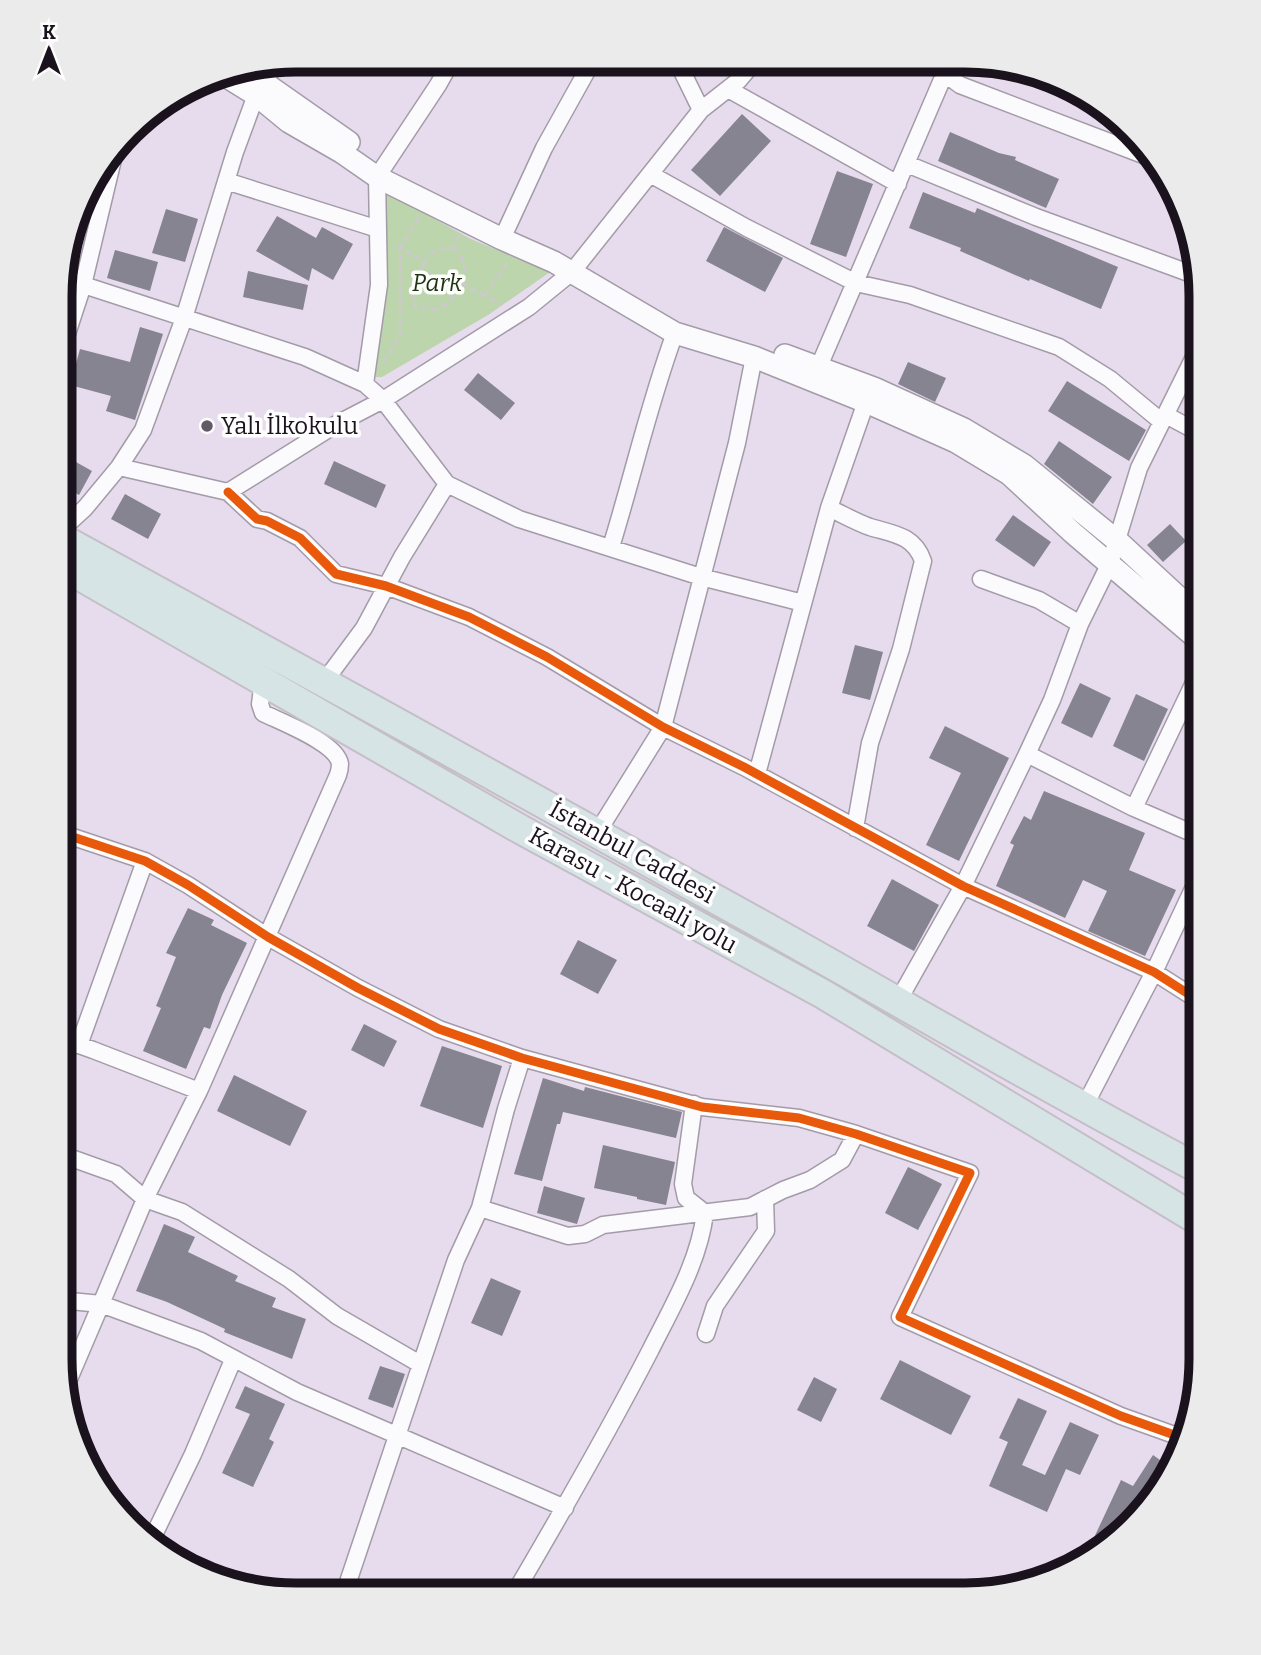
<svg xmlns="http://www.w3.org/2000/svg" width="1261" height="1655" viewBox="0 0 1261 1655" font-family="Bitter,serif">
	<rect width="100%" height="100%" fill="#e7dced"/>
	<path fill="#bcd5ac" d="M384 191 471 239 550 272 488 315 382 377H376L373 368Z"/>
	<path fill="#858490" d="M742 114 771 141 720 196 691 170Z
		M950 132 999 153 1016 157 1015 160 1059 179 1046 208 938 161Z
		M837 171 873 184 846 257 810 244Z
		M923 192 975 213 977 208 1118 267 1101 309 1030 279 1029 281 960 251 961 248 909 228Z
		M166 209 198 219 185 262 152 253Z
		M277 216 316 238 322 227 353 244 333 280 312 268 309 281 256 251Z
		M724 227 783 258 765 292 706 261Z
		M115 250 158 262 150 291 107 278Z
		M248 271 308 285 303 310 243 297Z
		M140 327 163 334 135 420 106 411 111 396 70 385 80 349 130 362Z
		M908 362 946 378 935 402 898 384Z
		M478 373 515 403 501 420 464 390Z
		M1067 381 1146 430 1129 461 1048 411Z
		M1059 441 1112 477 1093 504 1044 464Z
		M67 457 92 471 79 495 61 485V467Z
		M1201 457V490L1185 473Z
		M334 461 386 485 376 508 324 484Z
		M125 494 161 514 148 539 111 519Z
		M1013 515 1051 542 1034 567 995 540Z
		M1170 524 1186 541 1163 562 1147 545Z
		M855 645 883 652 870 700 842 693Z
		M1080 683 1111 698 1092 738 1061 723Z
		M1136 694 1168 709 1144 761 1113 746Z
		M945 726 1009 758 959 861 926 845 961 773 929 758Z
		M1044 791 1145 833 1129 870 1176 890 1145 956 1088 931 1107 891 1083 880 1065 918 996 886 1014 845 1010 843 1024 816 1031 820Z
		M892 879 939 905 914 951 867 926Z
		M188 908 214 920 211 925 247 943 222 995 210 1029 204 1027 186 1069 143 1051 161 1008 156 1006 176 957 166 953Z
		M578 940 617 960 598 994 560 974Z
		M364 1024 397 1041 384 1067 351 1050Z
		M442 1046 502 1066 483 1128 420 1106Z
		M234 1075 307 1111 290 1146 217 1111Z
		M543 1078 584 1091 585 1087 682 1112 676 1138 563 1112 560 1124H557L542 1181 514 1174Z
		M603 1145 675 1162 666 1205 637 1199V1197L594 1188Z
		M908 1167 942 1184 918 1230 885 1213Z
		M544 1186 585 1198 577 1224 537 1213Z
		M164 1224 195 1237 188 1252 238 1276 235 1281 276 1298 272 1307 306 1319 292 1359 224 1332 225 1329 167 1302 136 1291Z
		M491 1278 521 1291 502 1336 471 1323Z
		M900 1360 971 1396 951 1435 880 1399Z
		M380 1366 405 1374 393 1408 368 1399Z
		M814 1377 837 1389 821 1422 797 1410Z
		M245 1386 285 1404 269 1439 274 1442 253 1487 222 1473 250 1414 235 1408Z
		M1018 1398 1047 1411 1022 1465 1045 1475 1070 1422 1099 1435 1080 1475 1066 1469 1047 1512 989 1486 1008 1442 999 1438Z
		M1153 1455 1170 1467 1162 1489 1154 1484 1143 1507 1084 1559 1121 1480 1133 1486Z"/>
	<g fill="none" stroke-linecap="round" stroke-linejoin="round">
		<defs>
			<path id="street" d="M928 61 960 85 1146 156
				M728 89 898 184
				M701 110 738 81 755 61
				M907 164 1036 217 1197 276
				M650 174 747 228 856 283 910 295 1059 347 1110 379 1162 422
				M226 181 378 229
				M502 239 544 148 593 60
				M62 278 305 357 365 384 383 400 447 484 519 519 701 577 803 603
				M61 343 66 337 83 285 116 147
				M814 378 950 61
				M365 384 379 285 377 177 438 85 452 60
				M1166 415 1201 434
				M119 467 228 492 335 425 383 400 529 307 572 272 701 110 677 61
				M228 492 257 519 267 521 300 538 336 574 386 586 469 617 547 657 663 727 744 767 963 886 1154 972 1201 1002
				M829 508C842 514 856 522 870 527 893 534 914 535 923 561L901 649 870 743 855 828
				M61 530 85 508 119 467 143 430 184 318 235 152 256 95 276 63
				M611 547C633 476 649 403 675 333
				M981 579 1039 600 1080 624
				M324 682 364 628 402 557 447 484
				M1027 754 1134 808 1201 837
				M757 774 829 508 866 402
				M1134 808 1201 668
				M61 833 145 861 188 885 268 937 358 988 439 1029 522 1058 702 1107 799 1118 856 1134 970 1173 900 1317 1121 1416 1180 1437
				M597 833 663 727 737 443 754 357
				M898 1001 963 886 1027 754 1052 700 1080 624 1110 563 1139 468 1201 343
				M60 1045H79L93 1050 199 1091
				M79 1045 145 861
				M1083 1109 1154 972 1201 872
				M60 1154 116 1174 145 1199 182 1212 289 1279 337 1316 420 1364
				M480 1208 568 1236 585 1234 603 1225 750 1207 783 1190 810 1180 842 1160 856 1134
				M60 1300 101 1304 145 1199 199 1091 338 775C339 772 340 768 340 764 337 743 281 722 263 713L260 704 263 681
				M706 1334 715 1306 766 1231 765 1199
				M66 1386 101 1304 201 1341 297 1392 565 1508
				M151 1541 193 1454 233 1360
				M344 1594 456 1260 480 1208 506 1109 522 1058
				M514 1594C561 1514 607 1434 650 1351 672 1307 699 1262 705 1213L686 1198 683 1184 694 1104"/>
			<path id="secondary" d="M243 68 349 142
				M219 72 256 95 289 122 341 152 377 177 502 239 554 262 675 333 754 357 866 402 956 442 1009 474 1073 533 1201 642
				M785 355 874 388 964 429 1024 465 1121 544 1201 618"/>
			<path id="highway" d="M61 538C293 665 524 792 755 921 904 1004 1050 1091 1201 1170
				M61 565 520 829 823 994 1201 1222"/>
		</defs>
		<use href="#street" stroke="#a39ba8" stroke-width="19"/>
		<use href="#secondary" stroke="#a39ba8" stroke-width="24"/>
		<use href="#highway" stroke="#c4bec7" stroke-width="32"/>
		<path stroke="#cdc9ce" stroke-width="2.5" stroke-dasharray="7 3.5" stroke-linecap="butt" d="M419 217 400 248 425 262 433 252 454 247 459 235
			M454 247 462 257 466 274 460 282 502 305
			M425 262 413 288 415 306C441 316 449 303 464 284
			M420 270 458 290
			M485 295 509 261
			M383 363 400 336V248L394 247"/>
		<use href="#street" stroke="#fbfafc" stroke-width="16"/>
		<use href="#secondary" stroke="#fbfafc" stroke-width="21"/>
		<use href="#highway" stroke="#d6e4e6" stroke-width="28"/>
		<defs>
			<path id="cycleway" d="M228 492 257 519 267 521 300 538 336 574 386 586 469 617 547 657 663 727 744 767 963 886 1154 972 1201 1002
				M61 833 145 861 188 885 268 937 358 988 439 1029 522 1058 702 1107 799 1118 856 1134 970 1173 900 1317 1121 1416 1180 1437"/>
		</defs>
		<use href="#cycleway" stroke="#fefefe" stroke-width="13"/>
		<use href="#cycleway" stroke="#e8590c" stroke-width="9"/>
	</g>
	<circle fill="#625966" stroke="#fefefe" stroke-width="2.5" cx="207" cy="426" r="7"/>
	<g text-anchor="middle" stroke-width="7" stroke-linejoin="round" paint-order="stroke">
		<g font-size="24" font-style="italic" fill="#1e340f" stroke="#fefefe">
			<text x="437" y="291">Park</text>
		</g>
		<g font-size="24" fill="#1a121d" stroke="#fefefe" text-anchor="start">
			<text x="221" y="434">Yalı İlkokulu</text>
		</g>
		<g font-size="24" fill="#1a121d" stroke="#fefefe">
			<text transform="translate(632 852) rotate(29)" y="8">İstanbul Caddesi</text>
			<text transform="translate(633 890) rotate(29)" y="8">Karasu - Kocaali yolu</text>
		</g>
	</g>
	<path d="M0 0H1261V1655H0ZM296 72H965A224 224 0 0 1 1189 296V1359A224 224 0 0 1 965 1583H296A224 224 0 0 1 72 1359V296A224 224 0 0 1 296 72Z" fill="#ecebec" fill-rule="evenodd"/>
	<path fill="none" stroke="#1a121d" stroke-width="9" d="M296 72H965A224 224 0 0 1 1189 296V1359A224 224 0 0 1 965 1583H296A224 224 0 0 1 72 1359V296A224 224 0 0 1 296 72Z"/>
	<g transform="translate(49 49)" stroke="#fefefe" stroke-width="5" paint-order="stroke">
	<path d="M0-5L12 26L0 18L-12 26Z" fill="#1a121d"/>
	<text y="-10" font-size="19" font-weight="bold" text-anchor="middle" fill="#1a121d">K</text>
	</g>
</svg>
